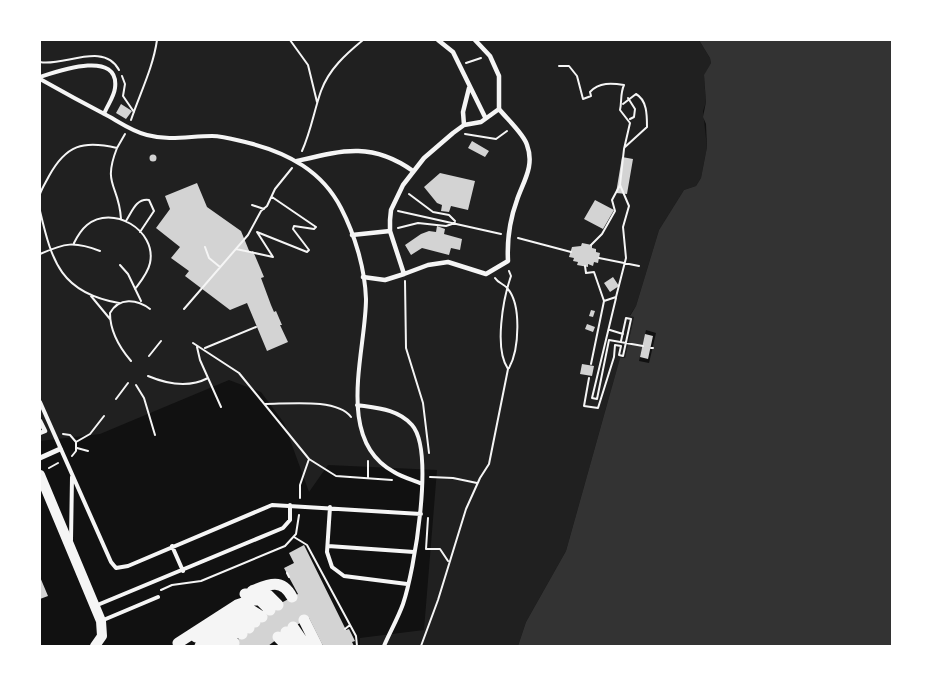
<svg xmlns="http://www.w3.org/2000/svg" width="932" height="686" viewBox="0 0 932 686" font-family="Quicksand,sans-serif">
	<rect width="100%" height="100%" fill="#111"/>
	<path fill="#202020" d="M40 40H699L710 58 711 63 704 76 706 102 703 111 707 147 701 178 696 186 684 190 659 230 636 306 630 315 634 317 625 358H620L566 551 526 622 518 646H360V638L424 630 437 470 328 465 309 492 284 423 261 392 229 380 100 434 40 441Z"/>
	<path fill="#333" d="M699 40H892V646H518L526 622 566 551 620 358H625L634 317 630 316 636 306 659 230 684 190 696 186 701 178 707 147 706 124 703 117 706 102 704 75 711 63 710 58Z"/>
	<path fill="#111" d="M646 330 656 333 649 363 639 361Z"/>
	<path fill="#d3d3d3" d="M121 104 132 111 126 119 116 113Z
		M472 141 489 151 485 157 468 148Z
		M149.5 158a3.5 3.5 0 1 1 7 0a3.5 3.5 0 1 1-7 0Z
		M622 157 633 159 627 194 616 193Z
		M440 173 475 181 468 210 451 206 449 212 441 211 442 205 437 203 424 187Z
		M197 183 207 207 241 231 250 253 253 251 264 277 261 278 271 305 274 312 276 311 282 325H280L288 342 267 351 247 303 230 310 185 276 189 271 171 258 180 247 156 228 170 209 165 196Z
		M595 200 614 210 603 229 584 219Z
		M437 226 445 229 444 234 462 239 460 250 451 248 449 255 422 248 411 255 405 245 421 234 429 231 436 232Z
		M582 243 592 245V248L596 249V252L600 253 598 263 594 262 593 266 588 264V267L577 265 578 262 573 261 574 258 569 257 572 247 581 246Z
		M613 277 619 286 610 292 604 283Z
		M591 310 595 311 593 317 589 316Z
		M587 324 595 327 593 332 585 329Z
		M645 334 653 336 648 359 640 357Z
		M582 364 594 366 592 376 580 374Z
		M304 545 346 630 349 629 355 641 352 642 354 646H323L309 618 293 627 268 646H232L245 632 281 603 298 594 284 568 294 563 289 553Z
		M40 577 48 596 40 599Z"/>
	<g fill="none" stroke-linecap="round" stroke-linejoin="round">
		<path stroke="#f5f5f5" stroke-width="2" d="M290 40 308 65 317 102
			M40 62C63 67 104 41 119 70
			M466 63 481 58
			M559 66H569L577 76 583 99 591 96 590 92C599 82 612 83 624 85 620 94 622 101 620 110L630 123 624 149 620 185 629 206 623 227 626 258 616 297 604 301 594 272 586 273 585 266
			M122 76 125 84 123 96 134 112
			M628 98 635 109 634 117 630 119
			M623 104 636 94C647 100 647 115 647 127L625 147
			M131 120C140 93 153 68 157 40
			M465 134 496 139 507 131
			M117 148C102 186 119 184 121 219
			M302 151C311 131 314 111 321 91 329 69 346 54 363 40
			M40 194C42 188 46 182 49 176 66 145 83 140 117 148L125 134
			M409 194 433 212 449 215 455 221
			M252 205 264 209
			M40 211C52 262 61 293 119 303
			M398 211 501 234
			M126 221C132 212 136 198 149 200L154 211 140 232
			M398 228 418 223 446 226 455 223
			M518 238 571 252
			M74 243C77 237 81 230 87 225 112 204 157 230 150 263 148 273 141 281 135 289
			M591 245 602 234 615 211 612 200 620 185
			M205 247 209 258 220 267
			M236 249 273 257 257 232 307 252 309 250 293 229 294 226 314 229 316 227 272 197
			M40 254C65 243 74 241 100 251
			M599 258 639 266
			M120 265 128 274 141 301
			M495 278C498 283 504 284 507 288 522 304 519 350 509 368
			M405 281 406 348 423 403 429 453
			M91 296 110 319
			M616 298 592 398 597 399 609 340 643 346
			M184 309 248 235 261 211 267 206 275 189 292 168
			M610 330 623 334
			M193 343 239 373 309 459 336 476 392 480
			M197 347 200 360 221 407
			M205 348 256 327
			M651 348H653
			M149 356 161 341
			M131 361C119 347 110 332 110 313 119 297 137 299 150 309
			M591 364 604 301
			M148 376C167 384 189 388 208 378
			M589 378 584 406 598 408 614 357 615 345 621 346 619 355 623 356 631 319 626 318 621 341
			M136 385 144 398 155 435
			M116 399 128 383
			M265 404C288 404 337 398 351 417
			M63 434 70 435 76 442V451L72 456
			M76 442 90 434 104 416
			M77 448 88 451
			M49 468 58 463
			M430 477 453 478 477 483
			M368 478V461
			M300 498V485L309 459
			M428 518 426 549H440L448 561
			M294 537 307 545 356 636 357 646
			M287 573 289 577
			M161 590 172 585 201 581 285 546 296 534 299 515
			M345 629 350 625
			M421 646 438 600 466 509 480 478 489 464 508 369C494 349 503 299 511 276L509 271"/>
		<path stroke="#f5f5f5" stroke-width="4" d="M40 77C58 71 120 49 115 88 114 97 107 106 104 114
			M40 79C63 92 87 105 110 117 122 124 134 132 147 135 169 141 190 136 212 136 224 136 236 140 249 143 288 153 322 171 341 208 355 235 365 269 366 299 366 351 334 440 394 472 402 477 413 480 422 484
			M40 402 111 562 116 568 128 566 272 505 421 514
			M357 405C377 408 398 409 412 425 435 451 414 572 403 604 398 618 390 632 384 646
			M330 507 327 552 332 567 344 576 407 584
			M71 540 72 477
			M172 546 183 571
			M328 546 414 552
			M95 606 283 528 290 520V505
			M101 621 158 597"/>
		<path stroke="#f5f5f5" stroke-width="4.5" d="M438 40 453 52 485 117
			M475 40 490 56 499 76V109
			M499 109C507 119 524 134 527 145 535 166 523 182 517 200 510 219 507 242 508 261L486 274 448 262 428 265 404 274 390 231V220L391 210 403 185 424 158 453 133 464 125 481 122Z
			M464 125 463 112 469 88
			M297 161C343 150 372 142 413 171
			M352 235 390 231
			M363 277 385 280 404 274
			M40 421 45 431 40 433"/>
		<path stroke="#f5f5f5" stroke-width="5" d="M40 458 60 449"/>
		<path stroke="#f5f5f5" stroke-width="10" d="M40 475 101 621 102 636 95 646"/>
		<path stroke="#f5f5f5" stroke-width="11" d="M252 591C269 584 282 578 292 597
			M245 594 266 593 278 605
			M235 614 249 609 262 617
			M304 620 317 646
			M230 627 240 624 249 628
			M293 627 306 646
			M211 629C225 623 241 611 255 622
			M286 632 297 646
			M196 637 232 631 242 634
			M278 637 287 646
			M210 640 223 639 234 643
			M178 643 237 605 252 600H260L270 610
			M200 646 219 645"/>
	</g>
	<rect width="932" height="686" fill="none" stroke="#ffffff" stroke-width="82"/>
</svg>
